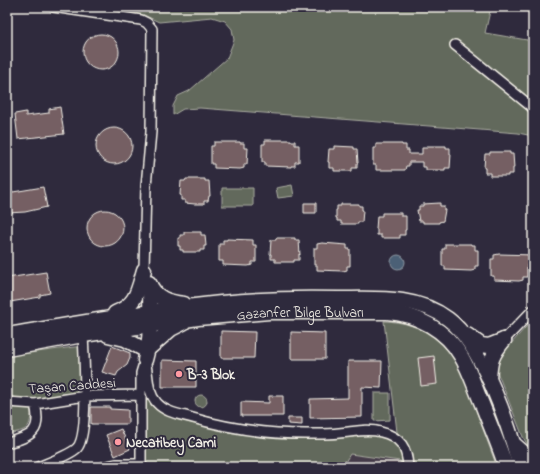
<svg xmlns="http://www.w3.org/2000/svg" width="540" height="474" viewBox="0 0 540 474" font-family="'Indie Flower',sans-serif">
	<rect width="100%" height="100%" fill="#2f2a3d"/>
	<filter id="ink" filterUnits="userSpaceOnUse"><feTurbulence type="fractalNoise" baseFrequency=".025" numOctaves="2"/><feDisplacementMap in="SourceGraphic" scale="8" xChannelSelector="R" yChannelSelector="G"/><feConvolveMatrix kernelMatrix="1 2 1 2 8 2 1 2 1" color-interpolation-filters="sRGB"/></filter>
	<g filter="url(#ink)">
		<path fill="#443a49" d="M350 454 401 461 402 467H342Z"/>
		<path fill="#62695b" stroke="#abada2" d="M42 7H491L485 33 533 41V106L455 41 449 44 533 111V136L518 133 200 108 183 109 173 115V106L178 96 189 91 227 58 234 40 232 29 225 21 212 17 159 22 144 15 111 10 51 9Z
			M292 185 294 196 278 198 276 188Z
			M222 188H253V206H222Z
			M533 319V447L527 444 523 437 498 374C497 367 498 360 502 354Z
			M384 321C423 322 449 343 464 378L497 467H412V455L410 451 397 432Z
			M82 346V391L79 395 46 401 7 399V356Z
			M143 385C145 393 147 402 153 407 163 416 179 420 192 423 231 434 272 438 313 439 332 440 351 437 371 435 386 436 401 444 404 460L401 465 400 461 350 454 342 467H149L144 456Z
			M374 393H390V420L374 421Z
			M195 401a6 6 0 1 1 12 0a6 6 0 1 1-12 0Z
			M7 405 31 407C31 430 28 430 7 434Z"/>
		<path fill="#4b6076" stroke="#8f9aa4" d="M391 262a7 7 0 1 1 14 0a7 7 0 1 1-14 0Z"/>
		<path fill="#755e64" stroke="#f4f1e8" d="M83 52a18 18 0 1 1 36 0a18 18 0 1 1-36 0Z
			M60 107 64 134 18 139 15 114 26 112V116L49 113V109Z
			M96 146a18 18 0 1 1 36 0a18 18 0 1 1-36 0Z
			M265 140H291V141H295V145H299V162H295V166H291V167L265 166V162H262V144H265Z
			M214 142H240V143H244V148H248L247 164H244V168L240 169 214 168V164H211V146H214Z
			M376 144H402V145H406V150H409V154H422V148H427V146H446V148H450V154H451L450 168H445V170H426V167H422V162H409V166H406L405 170H376V165H373V148H376Z
			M334 146 354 147V149H357L358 163H357V168H352V171H334V168H329V162H328L329 149H334Z
			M490 152H510V154H513L514 168H513V174H508V176H490V173H485V168H484L485 154H490Z
			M186 179H205V181H209L210 196H209L208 201H204V204H195L185 203V200H181V195H180L181 181H185Z
			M43 187 47 207 25 212 7 213V193Z
			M304 203H316V213H304Z
			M440 203V206H444V210H445L443 221 439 222V223H423V221H419L417 210H419V206H423V204Z
			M341 204H359V206H362V210H363L362 222H358V224H341V221H337V218H336V210H337V206H341Z
			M87 228a18 18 0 1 1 36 0a18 18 0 1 1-36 0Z
			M382 213H401V216H406V230H405V235H400V238H381V235H377V229H376L377 216H382Z
			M184 232H201V235H205L206 246H204V250H200V252H183V250H180V246H178V238H180V235H184Z
			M276 238H295V240H299L300 255 299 254V260H294V262H275V259H271V254H270L271 240H276Z
			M227 239 253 240V245H256V262H252V265L248 266 223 265V261H219V244H223V240H227Z
			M322 243 347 245V249H350V266H347V270L343 271 317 270V265H314V248H317V244Z
			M445 244H471V245H475V250H478V266H475V270L471 271 445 270V266H442V249H445Z
			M499 254 533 255V265H527V277H523V280L519 281 494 280V276H491V259H494V255Z
			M46 272 50 293 40 295V297L10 302V301H7V278Z
			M221 331 255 332 254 358H221Z
			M291 332 325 333V359H291Z
			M112 346 130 353V358L127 365 118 372 116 376 102 372Z
			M434 356 437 384 421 386 418 358Z
			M162 360 196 361V387H162Z
			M348 361H382L381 388 362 387V417L310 418V399L348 398Z
			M269 396H283V416H241V402L269 403Z
			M91 407H110V409L128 410V424H91Z
			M288 418H302V425L288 424Z
			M121 429 130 449 115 456 106 435Z"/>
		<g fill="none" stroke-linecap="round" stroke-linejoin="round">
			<defs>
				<path id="minor" d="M53 7 141 20 147 23 152 29 151 132 146 186 144 270
					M455 45 533 108
					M504 340 533 310
					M145 360C149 374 146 391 157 403 165 412 178 414 189 417 230 429 273 435 315 434 323 434 331 434 339 433 353 432 368 428 381 432 401 437 407 448 408 467
					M7 402 35 404 85 396 140 395
					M7 443C32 436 42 432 35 404
					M38 467C48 463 70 455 77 448 89 436 84 355 83 335
					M103 467 116 464H141
					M143 467 141 464V373L145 360"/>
				<g id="primary">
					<path d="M149 283C156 299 168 302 184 304"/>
					<path d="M115 313C137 305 138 290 144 270"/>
					<path d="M7 335C78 324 149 310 221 303 260 299 299 298 338 299 376 299 416 295 448 319 482 344 509 426 520 467"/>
					<path d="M108 335 125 339 143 349"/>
					<path d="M467 335 481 345 489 346 504 340"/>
					<path id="s1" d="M7 349 83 335 198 318 269 312H387C417 314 446 330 461 356 470 371 475 388 482 404 490 425 499 445 506 467"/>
					<path d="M148 349 171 329 183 323"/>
					<path d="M145 360C152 336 150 310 150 285"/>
					<path d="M489 379C490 360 492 355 504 340"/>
					<path d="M515 445 525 454 533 458"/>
				</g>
			</defs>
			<use href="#minor" stroke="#f4f1e8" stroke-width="12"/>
			<use href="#primary" stroke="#f4f1e8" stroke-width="17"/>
			<use href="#minor" stroke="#2f2a3d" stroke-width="9"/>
			<use href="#primary" stroke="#2f2a3d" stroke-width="14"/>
		</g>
	</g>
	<g fill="#ff9aa2" stroke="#2f2a3d" stroke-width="1.5">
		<circle cx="179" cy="374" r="4"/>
		<circle cx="118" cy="442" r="4"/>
	</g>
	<g text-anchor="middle" stroke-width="4" stroke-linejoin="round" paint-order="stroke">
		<g font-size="14" fill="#f4f1e8" stroke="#2f2a3d">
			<text dy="5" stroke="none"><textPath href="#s1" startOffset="296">Gazanfer Bilge Bulvarı</textPath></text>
			<text transform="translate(72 385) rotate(-4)" y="5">Taşan Caddesi</text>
		</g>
		<g font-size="14" font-weight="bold" fill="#f4f1e8" stroke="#2f2a3d" text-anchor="start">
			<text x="187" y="379">B-3 Blok</text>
			<text x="126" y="447">Necatibey Cami</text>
		</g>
	</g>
	<rect width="540" height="474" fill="none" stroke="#2f2a3d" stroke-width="24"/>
	<rect x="12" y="12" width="516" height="450" fill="none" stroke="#f4f1e8" stroke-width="1.5" filter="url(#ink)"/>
</svg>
